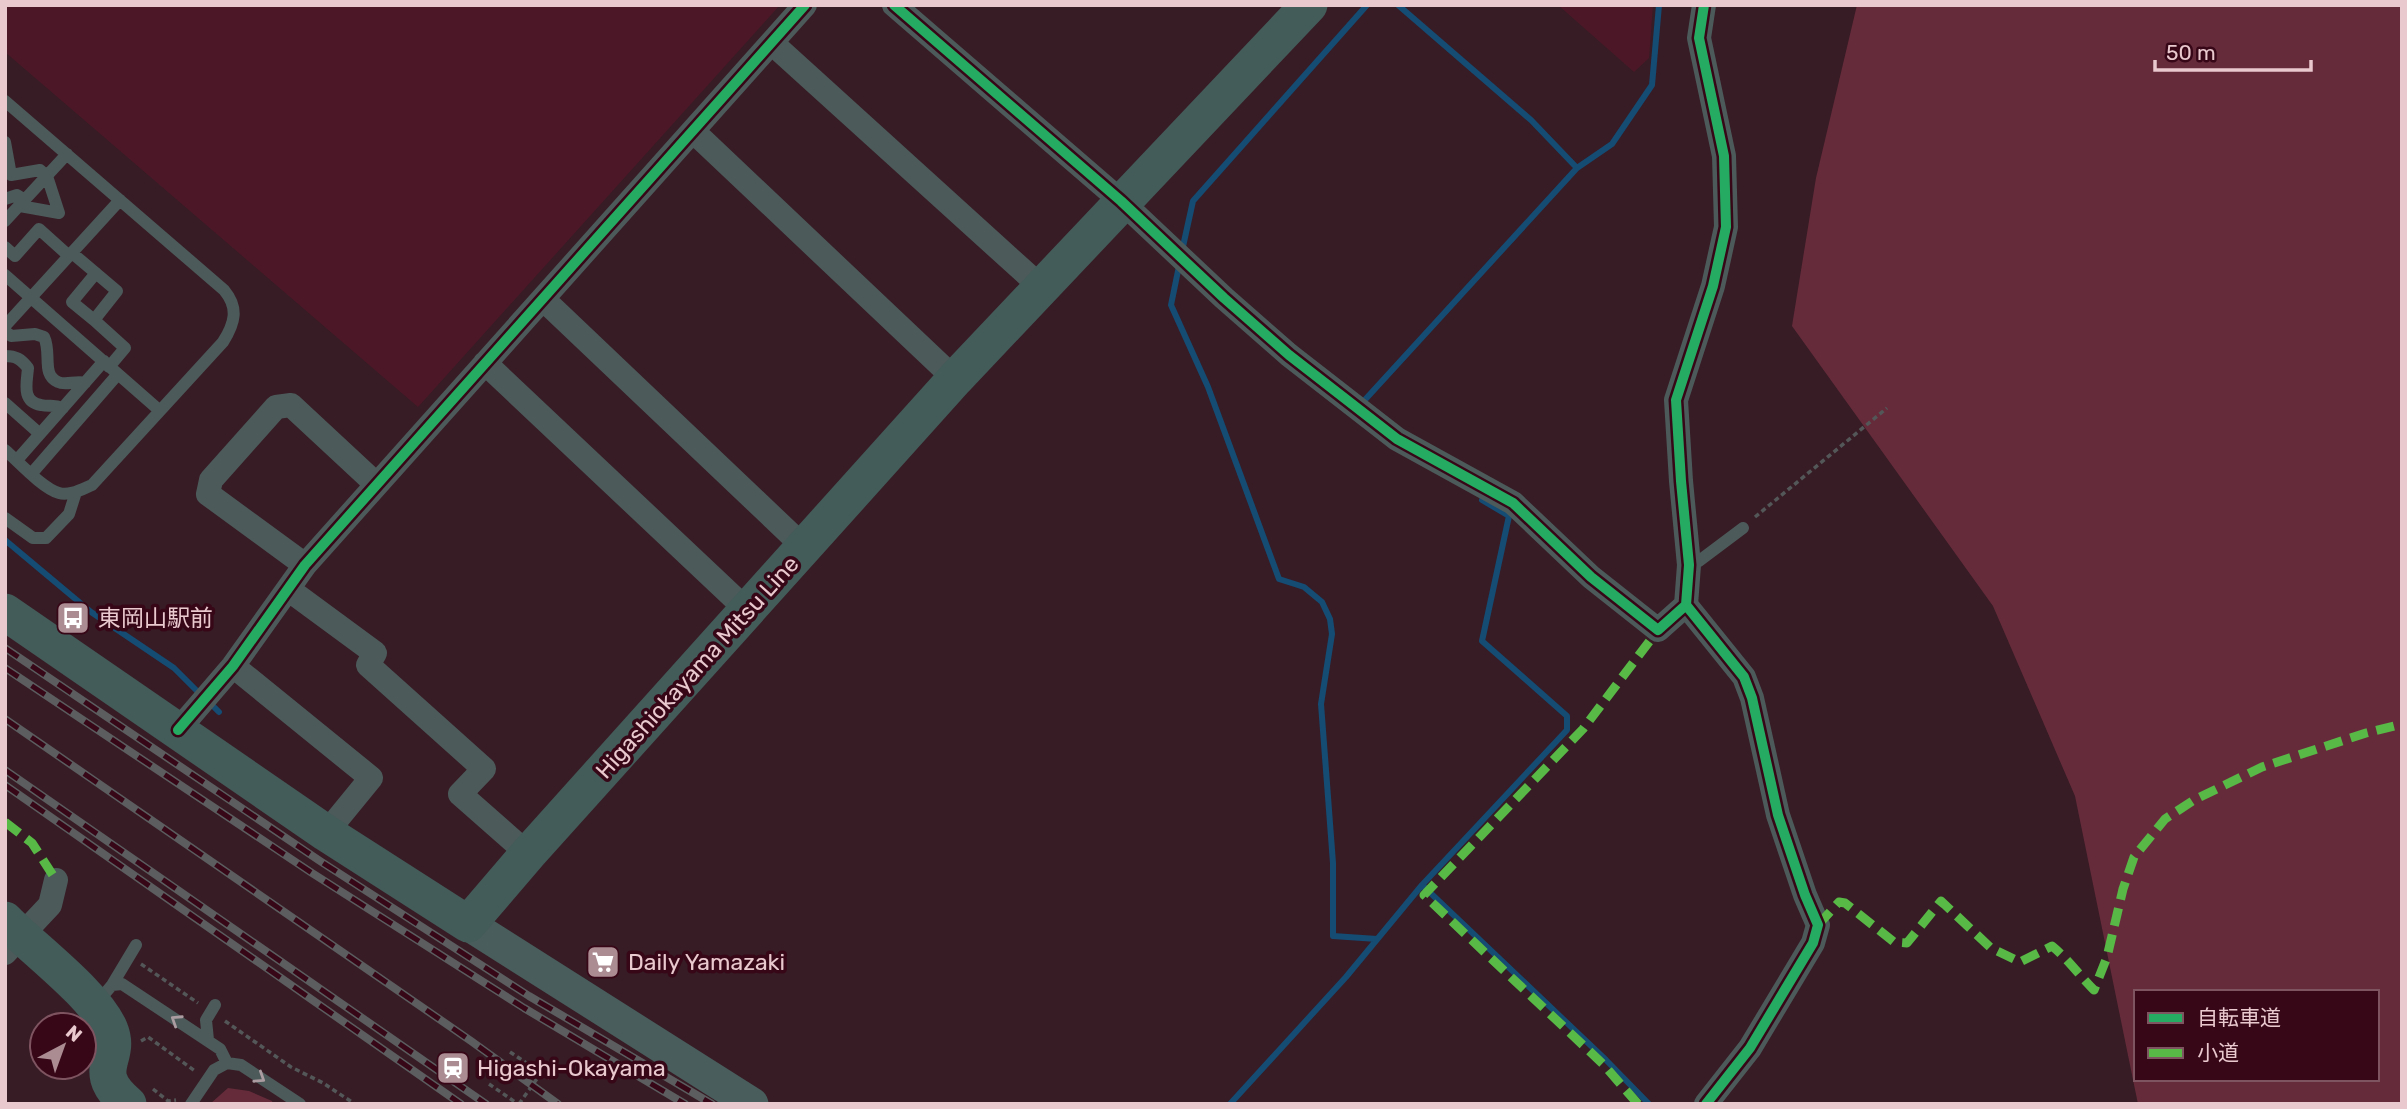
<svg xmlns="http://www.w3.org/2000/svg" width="2407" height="1109" viewBox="0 0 2407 1109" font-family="Rubik,'Noto Sans JP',sans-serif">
	<rect width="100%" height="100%" fill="#371c25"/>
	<path fill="#4c1828" d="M5 5H780L418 407 5 52Z
		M1558 5H1653L1649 58 1634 72Z"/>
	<path fill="#662b3b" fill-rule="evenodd" d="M1857 5H2402V1104H2138L2075 796 1993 606 1792 326 1816 178ZM2136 992H2377V1079H2136Z
		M228 1088 249 1091 272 1101 273 1104H210Z"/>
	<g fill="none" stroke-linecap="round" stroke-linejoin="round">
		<path stroke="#144c74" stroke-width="6" d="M1398 5 1531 120 1577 168
			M1182 251 1193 201 1367 5
			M1179 266 1171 305 1208 387 1279 579 1304 587 1322 602 1330 619 1332 634 1321 704 1333 863V936L1377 939
			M1362 403 1577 168 1612 144 1652 85 1659 5
			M5 540 91 612 174 668 200 694
			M208 701 219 712
			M1422 885 1606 1060 1649 1104
			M1230 1104 1346 977 1422 885 1567 730V716L1482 641 1509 516 1482 500"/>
		<path stroke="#545758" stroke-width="3.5" stroke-dasharray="5 3.5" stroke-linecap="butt" d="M1755 517 1887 408
			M141 964 198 1003
			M225 1021 291 1067 323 1083 355 1104
			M141 1041 148 1037 195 1071
			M510 1052 552 1080
			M489 1084 518 1104
			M153 1089 168 1101 176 1100
			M519 1104 541 1073"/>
		<path stroke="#4c5a5a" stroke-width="12" d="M5 101 224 290C239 308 235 323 223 342L92 485C82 489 70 496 59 493 43 489 18 461 5 450
			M5 142 11 175 40 170 47 176 59 213 20 206
			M5 199 17 195 25 200
			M5 221 67 154
			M5 247 15 256 39 229 69 256
			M72 253 117 291 94 320 125 348 109 367
			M5 275 159 410
			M94 320 72 302 96 273
			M5 326 120 200
			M5 331 11 336 35 334 44 337C52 353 41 375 58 382 66 386 76 380 85 383
			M5 356C16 356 21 359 28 368 27 382 21 402 41 405 50 407 53 404 63 408
			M5 403 40 434
			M17 460 104 361
			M32 473 118 374
			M5 518 33 538H46L69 514 76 492
			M1689 565 1699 561 1743 528
			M112 985 136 945
			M96 1004 112 985 122 984 220 1049 227 1063
			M208 1040 206 1020 215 1005
			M191 1104 214 1070 227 1063 241 1065 300 1104"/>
		<path stroke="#4c5a5a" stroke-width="24" d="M894 5 1121 201 1224 298 1289 355 1397 439 1513 503 1591 577 1658 630 1686 605
			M1704 5 1699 38 1724 156 1726 227 1713 286 1676 400 1681 481 1689 565 1686 605 1744 677 1752 698 1778 815 1805 895 1818 925 1813 943 1750 1048 1706 1104
			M773 44 1041 287
			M694 132 955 379
			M543 299 805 548
			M485 363 748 611
			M305 565 208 494 211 480 276 407 291 405 376 484
			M288 589 375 653 368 665 484 769 460 794 528 854
			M233 666 371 778 326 833
			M178 730 233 666 305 565 805 5
			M5 953 50 905 56 880"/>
		<path stroke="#485d5c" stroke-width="33" d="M468 924 752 1104"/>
		<path stroke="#435b59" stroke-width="37" d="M5 612 326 833 468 924 528 854 955 379 1309 5
			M5 920C33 949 96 995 110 1030 122 1060 88 1070 128 1104"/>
		<defs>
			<path id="rail" d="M5 648 320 861 529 996 712 1104
				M5 668 312 873 524 1008 685 1104
				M5 719 471 1041 558 1104
				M5 770 486 1104
				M5 785 461 1104"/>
		</defs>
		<use href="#rail" stroke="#5b5d5f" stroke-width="8"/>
		<use href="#rail" stroke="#370718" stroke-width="5" stroke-dasharray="16" stroke-linecap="butt"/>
		<path stroke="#58b947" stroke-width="9" stroke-dasharray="18 9" stroke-linecap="butt" d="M5 822 32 843 56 880
			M1818 925 1839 902 1845 903 1894 942 1907 943 1941 901 1991 948 2020 962 2052 946C2068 959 2079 975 2094 990L2107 957 2123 889 2134 857 2165 819 2194 800 2262 767 2366 733 2402 724
			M1638 1104 1603 1064 1424 895 1583 729 1658 630"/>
		<defs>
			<path id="cycleway" d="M894 5 1121 201 1224 298 1289 355 1397 439 1513 503 1591 577 1658 630 1686 605
				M1704 5 1699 38 1724 156 1726 227 1713 286 1676 400 1681 481 1689 565 1686 605 1744 677 1752 698 1778 815 1805 895 1818 925 1813 943 1750 1048 1706 1104
				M178 730 233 666 305 565 805 5"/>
		</defs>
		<use href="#cycleway" stroke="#370718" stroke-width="15"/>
		<use href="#cycleway" stroke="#26ab63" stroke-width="10"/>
	</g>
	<defs><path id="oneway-chevron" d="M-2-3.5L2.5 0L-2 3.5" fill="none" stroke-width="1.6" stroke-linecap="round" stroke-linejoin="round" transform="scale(1.75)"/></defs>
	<g stroke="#aa9ca0">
		<use href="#oneway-chevron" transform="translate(176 1020) rotate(-147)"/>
		<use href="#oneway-chevron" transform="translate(260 1078) rotate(33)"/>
	</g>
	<defs>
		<symbol id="bus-square" viewBox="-11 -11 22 22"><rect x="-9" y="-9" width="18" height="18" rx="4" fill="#ab8c93" stroke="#370718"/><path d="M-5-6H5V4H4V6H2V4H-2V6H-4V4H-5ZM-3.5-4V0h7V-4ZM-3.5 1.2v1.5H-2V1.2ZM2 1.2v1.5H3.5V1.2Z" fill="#fff"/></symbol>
		<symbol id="supermarket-square" viewBox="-11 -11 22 22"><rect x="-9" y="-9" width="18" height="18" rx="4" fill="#ab8c93" stroke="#370718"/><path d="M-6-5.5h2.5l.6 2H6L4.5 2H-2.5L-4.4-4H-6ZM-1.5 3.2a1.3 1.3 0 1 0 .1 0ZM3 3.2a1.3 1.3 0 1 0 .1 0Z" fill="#fff"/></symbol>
		<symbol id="station-square" viewBox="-11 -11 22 22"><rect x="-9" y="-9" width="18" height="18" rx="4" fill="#ab8c93" stroke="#370718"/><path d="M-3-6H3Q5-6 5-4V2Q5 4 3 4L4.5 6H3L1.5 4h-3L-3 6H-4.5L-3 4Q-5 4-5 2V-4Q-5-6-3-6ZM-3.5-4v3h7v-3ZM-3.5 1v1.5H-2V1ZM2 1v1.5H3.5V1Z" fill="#fff"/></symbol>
	</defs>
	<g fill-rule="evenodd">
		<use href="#bus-square" x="54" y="599" width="38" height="38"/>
		<use href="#supermarket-square" x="584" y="943" width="38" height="38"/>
		<use href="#station-square" x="434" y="1049" width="38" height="38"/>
	</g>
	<g text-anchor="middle" stroke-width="7" stroke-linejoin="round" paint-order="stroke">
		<g font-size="23" fill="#e9c8ce" stroke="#370718" text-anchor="start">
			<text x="98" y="626">東岡山駅前</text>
			<text x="628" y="970">Daily Yamazaki</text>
			<text x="477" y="1076">Higashi-Okayama</text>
		</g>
		<g font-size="23" fill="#e9c8ce" stroke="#370718">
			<text transform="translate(697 667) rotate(-48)" y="8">Higashiokayama Mitsu Line</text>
		</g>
	</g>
	<rect width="2407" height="1109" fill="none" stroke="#e9c8ce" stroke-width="14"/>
	<rect x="2134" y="990" width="245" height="91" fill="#370718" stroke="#7e5461" stroke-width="2"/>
	<rect x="2148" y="1013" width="35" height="10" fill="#26ab63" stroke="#7e5461" stroke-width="2"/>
	<text x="2197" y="1025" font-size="21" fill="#e9c8ce">自転車道</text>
	<rect x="2148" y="1048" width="35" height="10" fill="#58b947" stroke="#7e5461" stroke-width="2"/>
	<text x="2197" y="1060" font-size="21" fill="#e9c8ce">小道</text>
	<g transform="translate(63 1046) rotate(41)"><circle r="33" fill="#370718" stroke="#7e5461" stroke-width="2"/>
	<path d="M0-5L12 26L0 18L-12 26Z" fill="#ab8c93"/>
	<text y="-10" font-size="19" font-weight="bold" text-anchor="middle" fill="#e9c8ce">N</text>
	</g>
	<path d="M2155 60v10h156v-10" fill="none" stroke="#e9c8ce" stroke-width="3.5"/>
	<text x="2166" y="60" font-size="21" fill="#e9c8ce" stroke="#370718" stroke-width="5" paint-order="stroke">50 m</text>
</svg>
